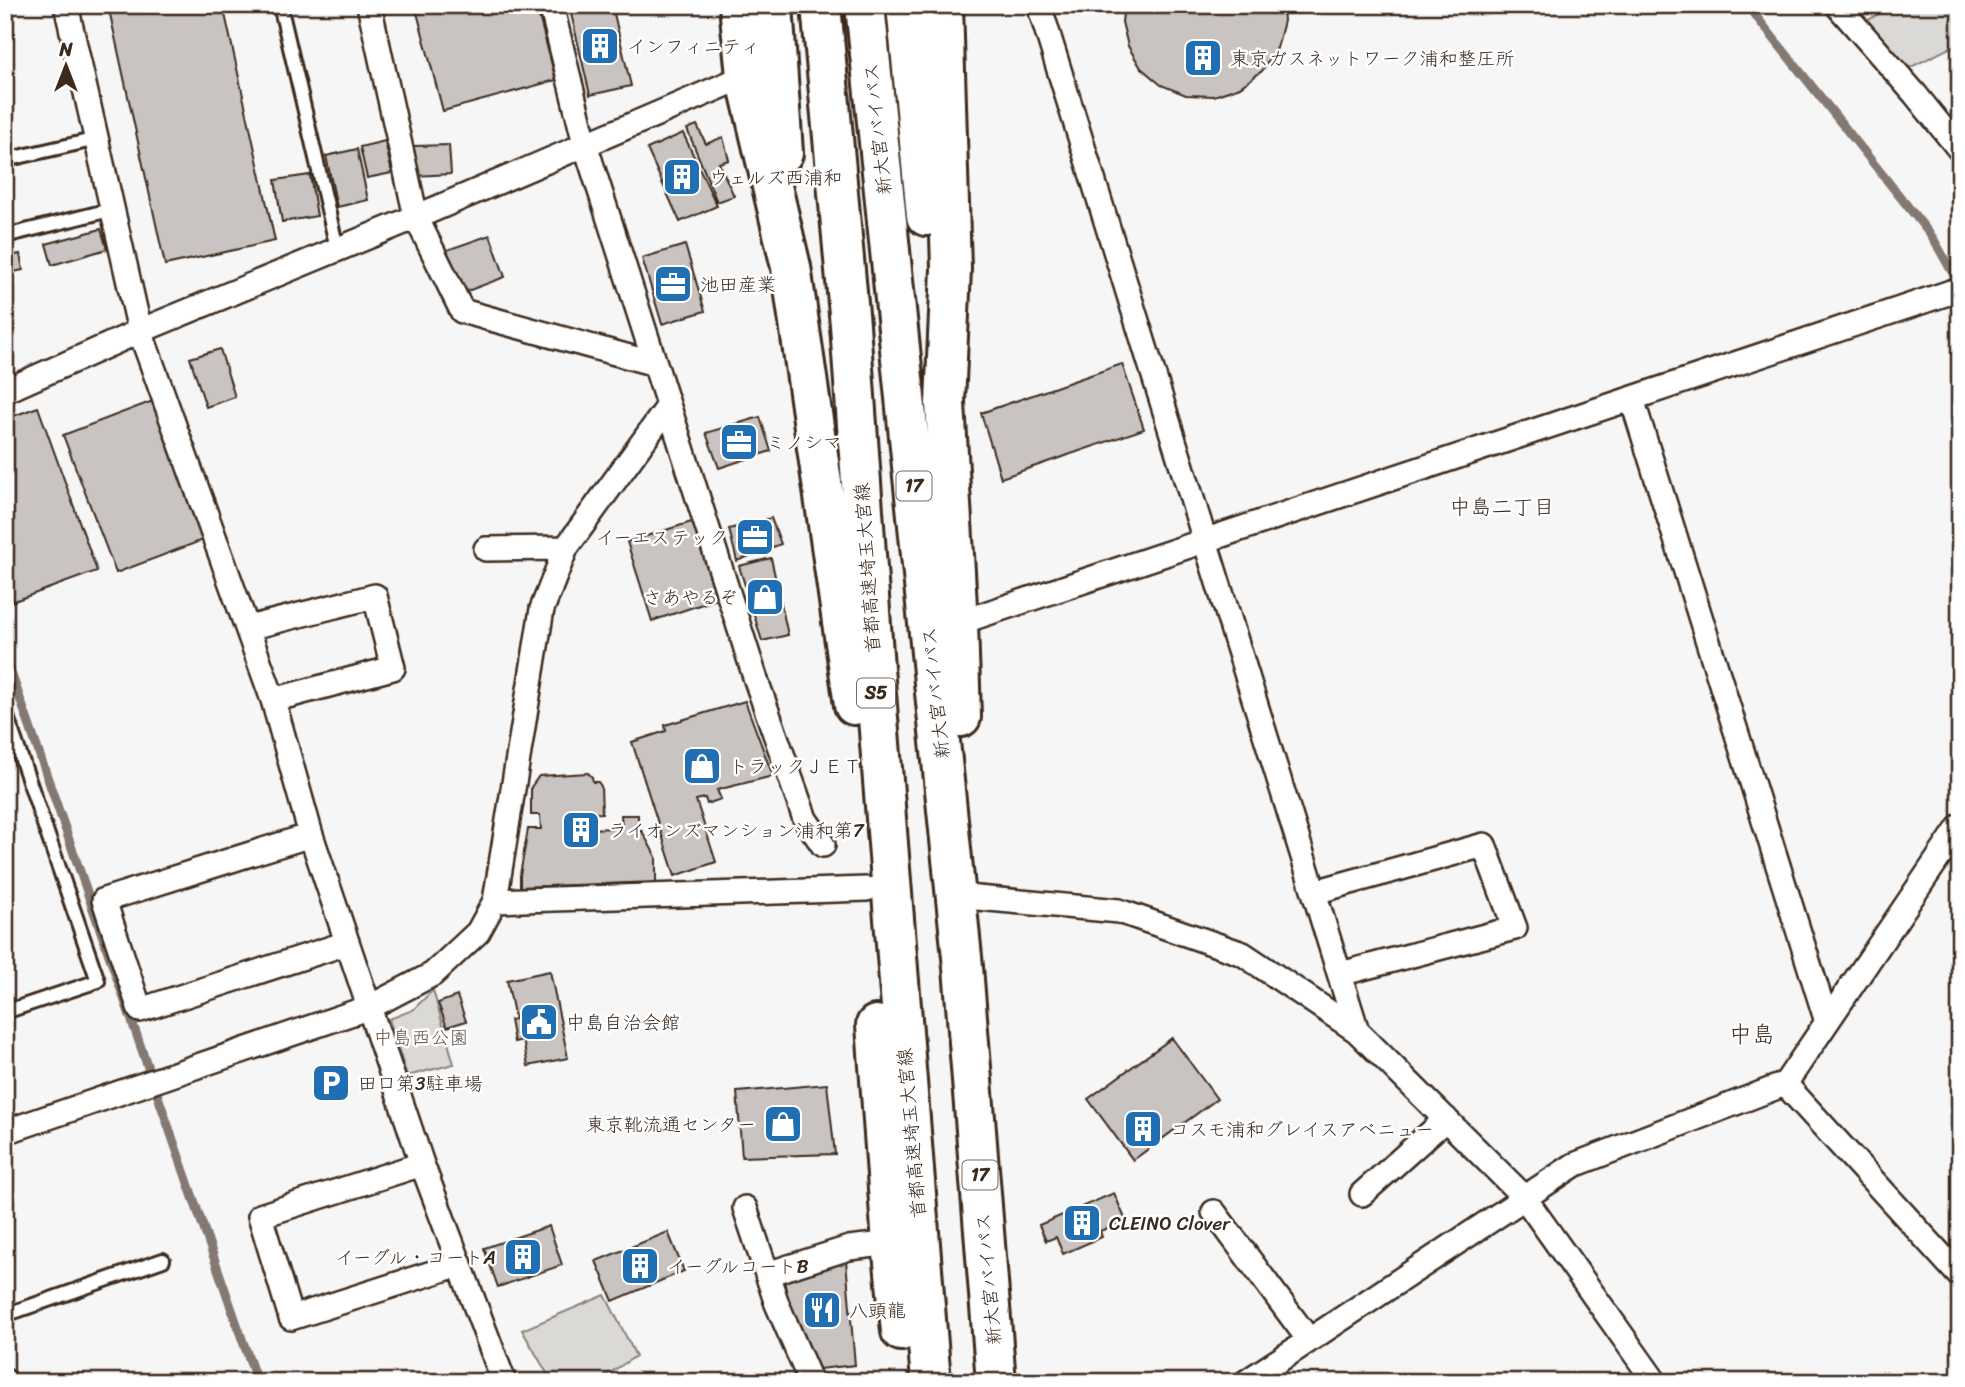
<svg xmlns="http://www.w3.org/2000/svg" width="1965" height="1387" viewBox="0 0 1965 1387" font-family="Sriracha,'Klee One',sans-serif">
	<rect width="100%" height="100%" fill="#f7f6f6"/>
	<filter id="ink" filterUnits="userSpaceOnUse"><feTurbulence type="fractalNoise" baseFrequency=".0143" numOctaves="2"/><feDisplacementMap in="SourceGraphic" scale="14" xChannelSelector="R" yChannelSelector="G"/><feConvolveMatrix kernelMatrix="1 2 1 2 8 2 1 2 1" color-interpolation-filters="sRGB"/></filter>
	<g filter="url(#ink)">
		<path fill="#dbd9d6" stroke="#8b827a" stroke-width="2" d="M1894 5H1960V43L1905 70 1863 23Z
			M433 990 454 1064 407 1076 389 1019 413 1010Z
			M605 1295 636 1356 596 1382H552L522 1330Z"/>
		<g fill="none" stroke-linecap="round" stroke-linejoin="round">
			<path stroke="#847972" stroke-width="9" d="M1747 5 1933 238 1960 286
				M5 655 257 1382"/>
		</g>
		<path fill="#c9c3c1" stroke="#3b2a1e" stroke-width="2" d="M108 5H223L275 241 165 265Z
			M415 5H536L556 80 443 111Z
			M569 5H612L631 86 590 95Z
			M1124 5H1283L1284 21 1277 48 1262 71 1240 87 1214 96 1186 95 1161 85 1141 68 1128 46 1122 22Z
			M697 125 706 144 723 137 729 160 719 163 734 196 717 202 687 129Z
			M683 133 717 206 680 222 647 149Z
			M385 141 392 173 367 178 360 147Z
			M449 145 451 174 415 176 414 146Z
			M357 149 368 200 337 207 326 156Z
			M310 175 317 216 282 222 275 180Z
			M101 229 107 249 52 265 46 244Z
			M490 235 505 277 462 293 447 250Z
			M685 245 705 311 662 324 642 258Z
			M20 254 23 270 5 274V257Z
			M220 349 235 397 206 407 190 358Z
			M1122 364 1144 429 1001 478 981 413Z
			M158 399 211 537 116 573 63 435Z
			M38 407 97 571 6 604 5 419Z
			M760 417 771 451 719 468 706 433Z
			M771 518 781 544 737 561 729 529Z
			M698 520 723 597 652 621 627 542Z
			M771 558 788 635 762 641 739 566Z
			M745 701 773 776 717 790 721 799 707 804 705 798 696 800 716 862 675 876 632 742 666 731 665 725Z
			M588 773 592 777 593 782H598L601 786 602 813 581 814 582 829 622 828 621 815H638V826L634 827 635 831H642L656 857V882L520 887V875L528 829H541L540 815H531V787L539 776Z
			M550 971 568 1058 528 1066 523 1040 514 1042 510 1020 515 1019 507 980Z
			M457 996 466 1021 447 1027 438 1003Z
			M1172 1038 1217 1099 1133 1160 1088 1099Z
			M827 1084 835 1154 742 1157 737 1092Z
			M1114 1193 1126 1221 1100 1231 1102 1237 1063 1254 1056 1237 1046 1241 1039 1225Z
			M549 1226 562 1265 498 1287 484 1248Z
			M668 1232 684 1271 613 1301 596 1261Z
			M846 1261 855 1365 819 1369 801 1337 787 1299 784 1278Z
			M623 1373 628 1382H609Z"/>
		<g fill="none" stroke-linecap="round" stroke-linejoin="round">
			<defs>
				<path id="lane" d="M280 5 337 248
					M5 160 97 139
					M5 236 114 209
					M5 711 98 981 5 1012
					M5 1315 163 1260"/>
				<path id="street" d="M66 5 140 331 273 700 311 835 422 1164 504 1382
					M369 5 416 217 462 311 655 364
					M551 5 585 144 756 680 805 819 823 845
					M1039 5 1357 1031
					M1837 5 1915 94 1960 150
					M5 391 140 331 416 217 746 76
					M1632 399 1827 1022
					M486 549 566 548
					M958 623 1960 289
					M248 628 375 596 393 668 273 700
					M311 835 104 900 140 1010 347 943
					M1315 892 1484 845 1515 928 1340 974
					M967 897 1119 911 1243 954 1357 1031 1524 1197 1655 1382
					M495 901 867 889
					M1785 1084 1960 826
					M5 1132 370 1007 433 974 478 932 495 901 542 609 566 548 668 407
					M422 1164 260 1216 291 1318 460 1264
					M1362 1194 1446 1119
					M745 1208 777 1304 811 1382
					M1214 1212 1309 1340
					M767 1274 849 1248 892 1243
					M5 1381 6 1382
					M1246 1382 1574 1165 1785 1084 1960 1276"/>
				<path id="highway" d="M739 5 746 76 791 267 854 705
					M773 5 783 153
					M821 5 850 325 874 668 931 1382
					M865 5 963 967 996 1382
					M906 5 926 216
					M943 5 951 269 945 403 958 623 961 717
					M876 1025 892 1243 901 1331"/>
			</defs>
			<use href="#lane" stroke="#3b2a1e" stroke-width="18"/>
			<use href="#street" stroke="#3b2a1e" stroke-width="28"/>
			<use href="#highway" stroke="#3b2a1e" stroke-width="44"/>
			<use href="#lane" stroke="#fff" stroke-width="12"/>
			<use href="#street" stroke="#fff" stroke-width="23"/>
			<use href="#highway" stroke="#fff" stroke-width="38"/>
		</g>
	</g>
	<defs>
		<symbol id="building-square" viewBox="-11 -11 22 22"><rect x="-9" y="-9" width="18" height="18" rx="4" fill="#1f6fb2" stroke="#fff"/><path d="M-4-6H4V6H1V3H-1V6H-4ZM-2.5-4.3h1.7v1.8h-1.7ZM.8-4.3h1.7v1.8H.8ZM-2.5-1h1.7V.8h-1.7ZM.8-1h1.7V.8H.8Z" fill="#fff"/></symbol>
		<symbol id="office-square" viewBox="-11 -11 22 22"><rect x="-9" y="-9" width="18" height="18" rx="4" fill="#1f6fb2" stroke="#fff"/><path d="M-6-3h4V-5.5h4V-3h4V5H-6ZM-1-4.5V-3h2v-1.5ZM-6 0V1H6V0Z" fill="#fff"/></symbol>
		<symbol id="shop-square" viewBox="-11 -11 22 22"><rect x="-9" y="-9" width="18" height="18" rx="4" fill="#1f6fb2" stroke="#fff"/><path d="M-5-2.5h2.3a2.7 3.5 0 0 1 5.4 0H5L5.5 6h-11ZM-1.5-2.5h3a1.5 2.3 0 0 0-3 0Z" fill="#fff"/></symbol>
		<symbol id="civic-square" viewBox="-11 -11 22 22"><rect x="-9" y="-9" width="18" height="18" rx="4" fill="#1f6fb2" stroke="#fff"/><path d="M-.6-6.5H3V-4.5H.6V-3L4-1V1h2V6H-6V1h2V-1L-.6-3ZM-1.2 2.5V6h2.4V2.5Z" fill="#fff"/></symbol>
		<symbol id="parking-square" viewBox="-11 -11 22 22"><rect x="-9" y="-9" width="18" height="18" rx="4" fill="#1f6fb2" stroke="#fff"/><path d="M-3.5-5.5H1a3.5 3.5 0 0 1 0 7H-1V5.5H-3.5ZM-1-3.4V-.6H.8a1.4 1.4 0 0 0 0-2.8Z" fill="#fff"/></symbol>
		<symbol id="restaurant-square" viewBox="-11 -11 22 22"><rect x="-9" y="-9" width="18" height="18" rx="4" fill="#1f6fb2" stroke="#fff"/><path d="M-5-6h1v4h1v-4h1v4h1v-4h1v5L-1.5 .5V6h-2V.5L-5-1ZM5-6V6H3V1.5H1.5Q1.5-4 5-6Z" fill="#fff"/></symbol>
	</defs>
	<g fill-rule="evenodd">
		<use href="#building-square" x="578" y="24" width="44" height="44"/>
		<use href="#building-square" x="1181" y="36" width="44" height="44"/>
		<use href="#building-square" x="660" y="155" width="44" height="44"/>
		<use href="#office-square" x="651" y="262" width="44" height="44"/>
		<use href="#office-square" x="717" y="420" width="44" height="44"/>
		<use href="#office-square" x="733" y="515" width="44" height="44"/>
		<use href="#shop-square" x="743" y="575" width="44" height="44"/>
		<use href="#shop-square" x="680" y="744" width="44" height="44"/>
		<use href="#building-square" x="559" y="808" width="44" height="44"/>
		<use href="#civic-square" x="517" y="1000" width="44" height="44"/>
		<use href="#parking-square" x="309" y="1061" width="44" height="44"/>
		<use href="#shop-square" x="761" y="1102" width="44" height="44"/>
		<use href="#building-square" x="1121" y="1107" width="44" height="44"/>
		<use href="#building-square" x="1060" y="1201" width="44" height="44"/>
		<use href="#building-square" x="501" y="1235" width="44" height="44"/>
		<use href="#building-square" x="618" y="1244" width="44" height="44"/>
		<use href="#restaurant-square" x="800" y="1288" width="44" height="44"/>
	</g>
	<g text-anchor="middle" stroke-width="5" stroke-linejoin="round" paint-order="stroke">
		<g fill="#fff" stroke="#766a62" stroke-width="2">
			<rect x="896.5" y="471.5" width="35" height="29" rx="5"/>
			<rect x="857" y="678.5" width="38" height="29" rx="5"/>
			<rect x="962.5" y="1160.5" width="35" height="29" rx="5"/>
		</g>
		<g font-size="18" font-weight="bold" fill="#3b2a1e">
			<text x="914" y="492">17</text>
			<text x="876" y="699">S5</text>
			<text x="980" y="1181">17</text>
		</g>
		<g font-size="19" fill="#3b2a1e" stroke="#fff" text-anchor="start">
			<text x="627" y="53">インフィニティ</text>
			<text x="1230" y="65">東京ガスネットワーク浦和整圧所</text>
			<text x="709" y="184">ウェルズ西浦和</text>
			<text x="700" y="291">池田産業</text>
			<text x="766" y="449">ミノシマ</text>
			<text x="728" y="544" text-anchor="end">イーエステック</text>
			<text x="738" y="604" text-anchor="end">さあやるぞ</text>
			<text x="729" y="773">トラックＪＥＴ</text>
			<text x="608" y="837">ライオンズマンション浦和第7</text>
			<text x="566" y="1029">中島自治会館</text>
			<text x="358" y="1090">田口第3駐車場</text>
			<text x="756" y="1131" text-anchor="end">東京靴流通センター</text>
			<text x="1170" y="1136">コスモ浦和グレイスアベニュー</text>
			<text x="1109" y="1230">CLEINO Clover</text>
			<text x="496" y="1264" text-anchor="end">イーグル・コートA</text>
			<text x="667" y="1273">イーグルコートB</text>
			<text x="849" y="1317">八頭龍</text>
		</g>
		<g font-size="19" fill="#3b2a1e" stroke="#fff">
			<text transform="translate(877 129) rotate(-96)" y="7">新大宮バイパス</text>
			<text transform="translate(867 568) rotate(-94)" y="7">首都高速埼玉大宮線</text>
			<text transform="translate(935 693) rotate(-96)" y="7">新大宮バイパス</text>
			<text transform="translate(911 1133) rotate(-95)" y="7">首都高速埼玉大宮線</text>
			<text transform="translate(988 1279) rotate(-95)" y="7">新大宮バイパス</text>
		</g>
		<g font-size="19" fill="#63564c" stroke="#fff">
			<text x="421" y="1044">中島西公園</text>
		</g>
		<g font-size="21" fill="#3b2a1e" stroke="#fff">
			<text x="1502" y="514">中島二丁目</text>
		</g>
		<g font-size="23" fill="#3b2a1e" stroke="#fff">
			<text x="1752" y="1042">中島</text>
		</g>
	</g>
	<rect width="1965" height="1387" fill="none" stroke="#fff" stroke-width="28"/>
	<rect x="14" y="14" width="1937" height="1359" fill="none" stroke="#3b2a1e" stroke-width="2.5" filter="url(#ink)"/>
	<g transform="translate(66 66)" stroke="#ffffff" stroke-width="5" paint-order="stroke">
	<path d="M0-5L12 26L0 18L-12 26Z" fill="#3b2a1e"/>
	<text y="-10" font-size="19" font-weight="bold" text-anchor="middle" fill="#3b2a1e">N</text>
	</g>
</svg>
